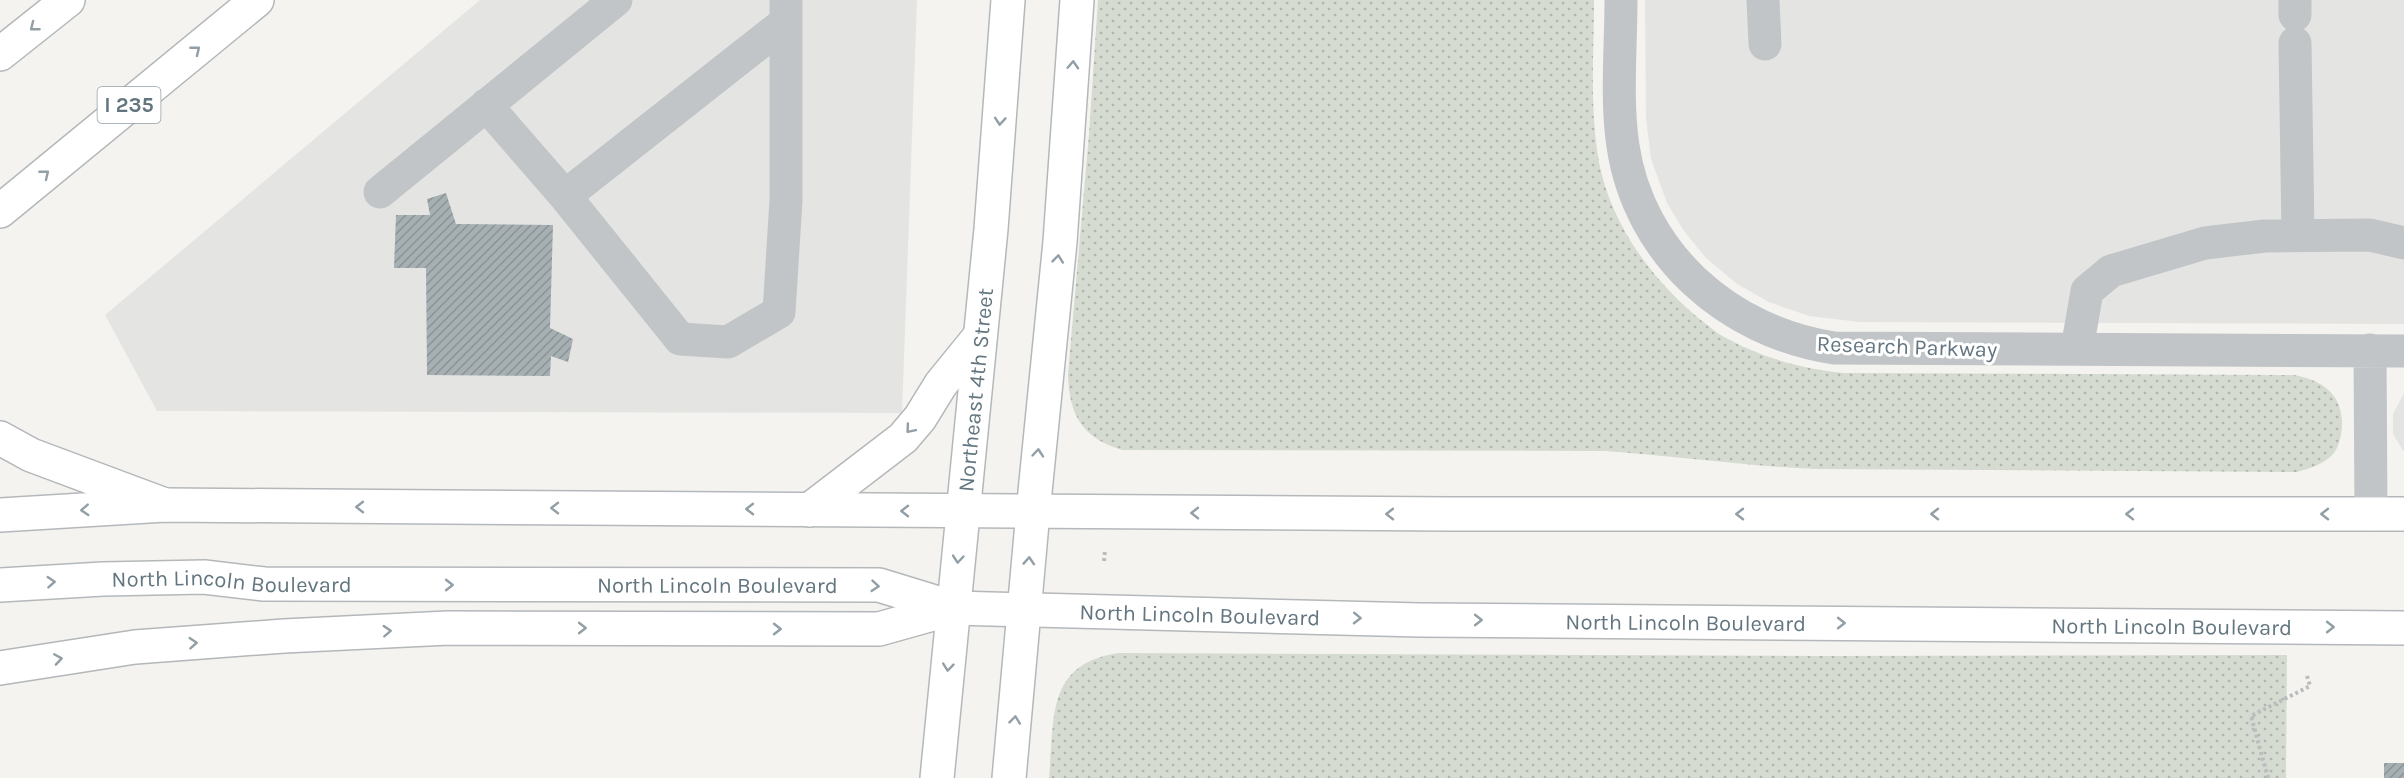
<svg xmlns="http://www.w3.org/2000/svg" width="2404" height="778" viewBox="0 0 2404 778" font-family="Karla,sans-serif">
	<defs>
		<pattern id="grass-dots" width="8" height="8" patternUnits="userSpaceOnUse" patternTransform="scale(1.5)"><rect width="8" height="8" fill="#d5dbd0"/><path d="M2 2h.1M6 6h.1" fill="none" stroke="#b0b6ae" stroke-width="1.8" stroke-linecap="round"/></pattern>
		<pattern id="building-hatch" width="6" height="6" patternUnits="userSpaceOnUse" patternTransform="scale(1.5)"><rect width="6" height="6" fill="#a6afb2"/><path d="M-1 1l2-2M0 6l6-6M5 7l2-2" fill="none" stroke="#8b9396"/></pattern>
	</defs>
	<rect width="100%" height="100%" fill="#f4f3ef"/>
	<path fill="#e4e5e3" d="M480 0H917L902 413 157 411 105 315Z
		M1645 0H2404V324L1859 322 1809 316 1769 302 1737 284 1705 257 1684 231 1667 203 1651 159 1646 119Z
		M2404 393V452L2393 434V414Z"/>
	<path fill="url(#grass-dots)" d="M1098 0H1594C1594 49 1590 101 1597 150 1606 218 1650 279 1702 321 1710 327 1719 335 1728 339 1765 359 1804 369 1845 373L2294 375C2320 380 2341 392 2342 422 2342 432 2340 445 2334 453 2325 464 2310 468 2297 472L1816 469C1746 466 1676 456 1605 451L1122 450C1082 438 1069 415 1068 374L1089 134Z
		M1119 653 1822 656 2287 655 2286 778H1049C1055 718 1045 664 1119 653Z"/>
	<path fill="url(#building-hatch)" d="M446 193 456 224 553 225 550 328 573 339 568 362 551 356 550 376 427 375 426 268H394L396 215H430L427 199Z
		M2384 763H2404V778H2384Z"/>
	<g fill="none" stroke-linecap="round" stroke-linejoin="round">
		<defs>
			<g id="major">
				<path d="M809 510 903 438 920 418 941 384 980 336"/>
				<path d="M0 515 165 505 1449 514H2404"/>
				<path id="s1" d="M0 585 103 579 204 577 264 584 879 585 954 608 1420 620 2404 628"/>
				<path id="s2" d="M937 778 991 229 1008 0"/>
				<path d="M1009 778 1033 512 1060 242 1077 0"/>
			</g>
			<path id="highway" d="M0 54 68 0
				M0 211 257 0
				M0 438 31 455 165 505
				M0 668 135 647 284 636 448 628 879 629 954 608"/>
		</defs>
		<use href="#major" stroke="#b4b8bb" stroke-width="36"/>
		<use href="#highway" stroke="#b3b7b9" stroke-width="36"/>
		<path stroke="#babdbe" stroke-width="4" stroke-dasharray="3 3" stroke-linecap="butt" d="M1104 561 1105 550
			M2268 778 2251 716 2310 686 2307 676"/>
		<path stroke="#c1c5c7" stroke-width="33" d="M1621 0C1621 46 1616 101 1623 146 1639 254 1728 332 1834 348L2404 351
			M1763 0 1765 44
			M2295 0V15
			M2295 43 2298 235
			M486 105 565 196 680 339 728 342 779 312 786 200V0
			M380 192 616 0
			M565 196 786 22
			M2077 349 2087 291 2111 271 2205 243 2265 236 2370 235 2404 243
			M2370 350 2371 514"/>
		<use href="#major" stroke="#fff" stroke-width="33"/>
		<use href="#highway" stroke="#fff" stroke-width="33"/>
	</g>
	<defs><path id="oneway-chevron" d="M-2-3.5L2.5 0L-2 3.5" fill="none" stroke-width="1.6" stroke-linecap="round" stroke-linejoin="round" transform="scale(1.5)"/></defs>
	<g stroke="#929fa6">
		<use href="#oneway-chevron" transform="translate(34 27) rotate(142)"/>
		<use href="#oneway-chevron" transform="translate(196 50) rotate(-39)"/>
		<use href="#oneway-chevron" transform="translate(1073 65) rotate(-87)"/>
		<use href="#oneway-chevron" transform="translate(1000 121) rotate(94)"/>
		<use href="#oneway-chevron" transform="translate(45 174) rotate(-39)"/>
		<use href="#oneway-chevron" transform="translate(1058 259) rotate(-84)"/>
		<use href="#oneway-chevron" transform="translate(910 429) rotate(130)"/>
		<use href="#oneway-chevron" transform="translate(1038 453) rotate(-85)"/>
		<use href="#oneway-chevron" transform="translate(360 507) rotate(-180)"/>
		<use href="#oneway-chevron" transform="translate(555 508) rotate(-180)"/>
		<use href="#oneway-chevron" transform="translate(750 509) rotate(-180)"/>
		<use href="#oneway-chevron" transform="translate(85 510) rotate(177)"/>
		<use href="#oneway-chevron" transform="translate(905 511) rotate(180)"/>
		<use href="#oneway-chevron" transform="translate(1195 513) rotate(-180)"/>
		<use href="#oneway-chevron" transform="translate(1390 514) rotate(-180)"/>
		<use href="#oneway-chevron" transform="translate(1740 514) rotate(180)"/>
		<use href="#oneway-chevron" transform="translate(1935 514) rotate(180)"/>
		<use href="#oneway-chevron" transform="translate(2130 514) rotate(180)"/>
		<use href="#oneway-chevron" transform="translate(2325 514) rotate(180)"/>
		<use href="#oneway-chevron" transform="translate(958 559) rotate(95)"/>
		<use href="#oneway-chevron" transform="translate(1029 561) rotate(-86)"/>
		<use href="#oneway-chevron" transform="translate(51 582) rotate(-4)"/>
		<use href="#oneway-chevron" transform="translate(449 585)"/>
		<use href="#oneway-chevron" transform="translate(875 586) rotate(5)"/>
		<use href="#oneway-chevron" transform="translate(1357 618) rotate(1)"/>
		<use href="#oneway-chevron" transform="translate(1478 620)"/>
		<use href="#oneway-chevron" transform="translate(1841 623)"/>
		<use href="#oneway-chevron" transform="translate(2330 627)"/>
		<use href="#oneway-chevron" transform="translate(582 628)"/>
		<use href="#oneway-chevron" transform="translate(777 629)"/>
		<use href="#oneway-chevron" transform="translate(387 631) rotate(-3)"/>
		<use href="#oneway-chevron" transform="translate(193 643) rotate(-4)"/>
		<use href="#oneway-chevron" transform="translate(58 659) rotate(-9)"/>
		<use href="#oneway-chevron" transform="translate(948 667) rotate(96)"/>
		<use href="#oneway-chevron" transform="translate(1015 720) rotate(-84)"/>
	</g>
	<g text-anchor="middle" stroke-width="6" stroke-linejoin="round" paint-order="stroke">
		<rect fill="#fff" stroke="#929fa6" stroke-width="1.5" x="97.5" y="87" width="63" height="36" rx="4.5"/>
		<g font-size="21" font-weight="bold" fill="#637680">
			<text x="129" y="112">I 235</text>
		</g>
		<g font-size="22" fill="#637680" stroke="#fff">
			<text transform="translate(1907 346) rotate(2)" y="8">Research Parkway</text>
			<text dy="8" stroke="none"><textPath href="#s2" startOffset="390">Northeast 4th Street</textPath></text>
			<text dy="8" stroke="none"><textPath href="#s1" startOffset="232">North Lincoln Boulevard</textPath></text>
			<text dy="8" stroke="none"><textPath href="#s1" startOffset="718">North Lincoln Boulevard</textPath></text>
			<text dy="8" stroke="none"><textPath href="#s1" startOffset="1204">North Lincoln Boulevard</textPath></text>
			<text dy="8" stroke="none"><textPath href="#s1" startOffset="1690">North Lincoln Boulevard</textPath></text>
			<text dy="8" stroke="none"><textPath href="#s1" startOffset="2176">North Lincoln Boulevard</textPath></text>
		</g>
	</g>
</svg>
